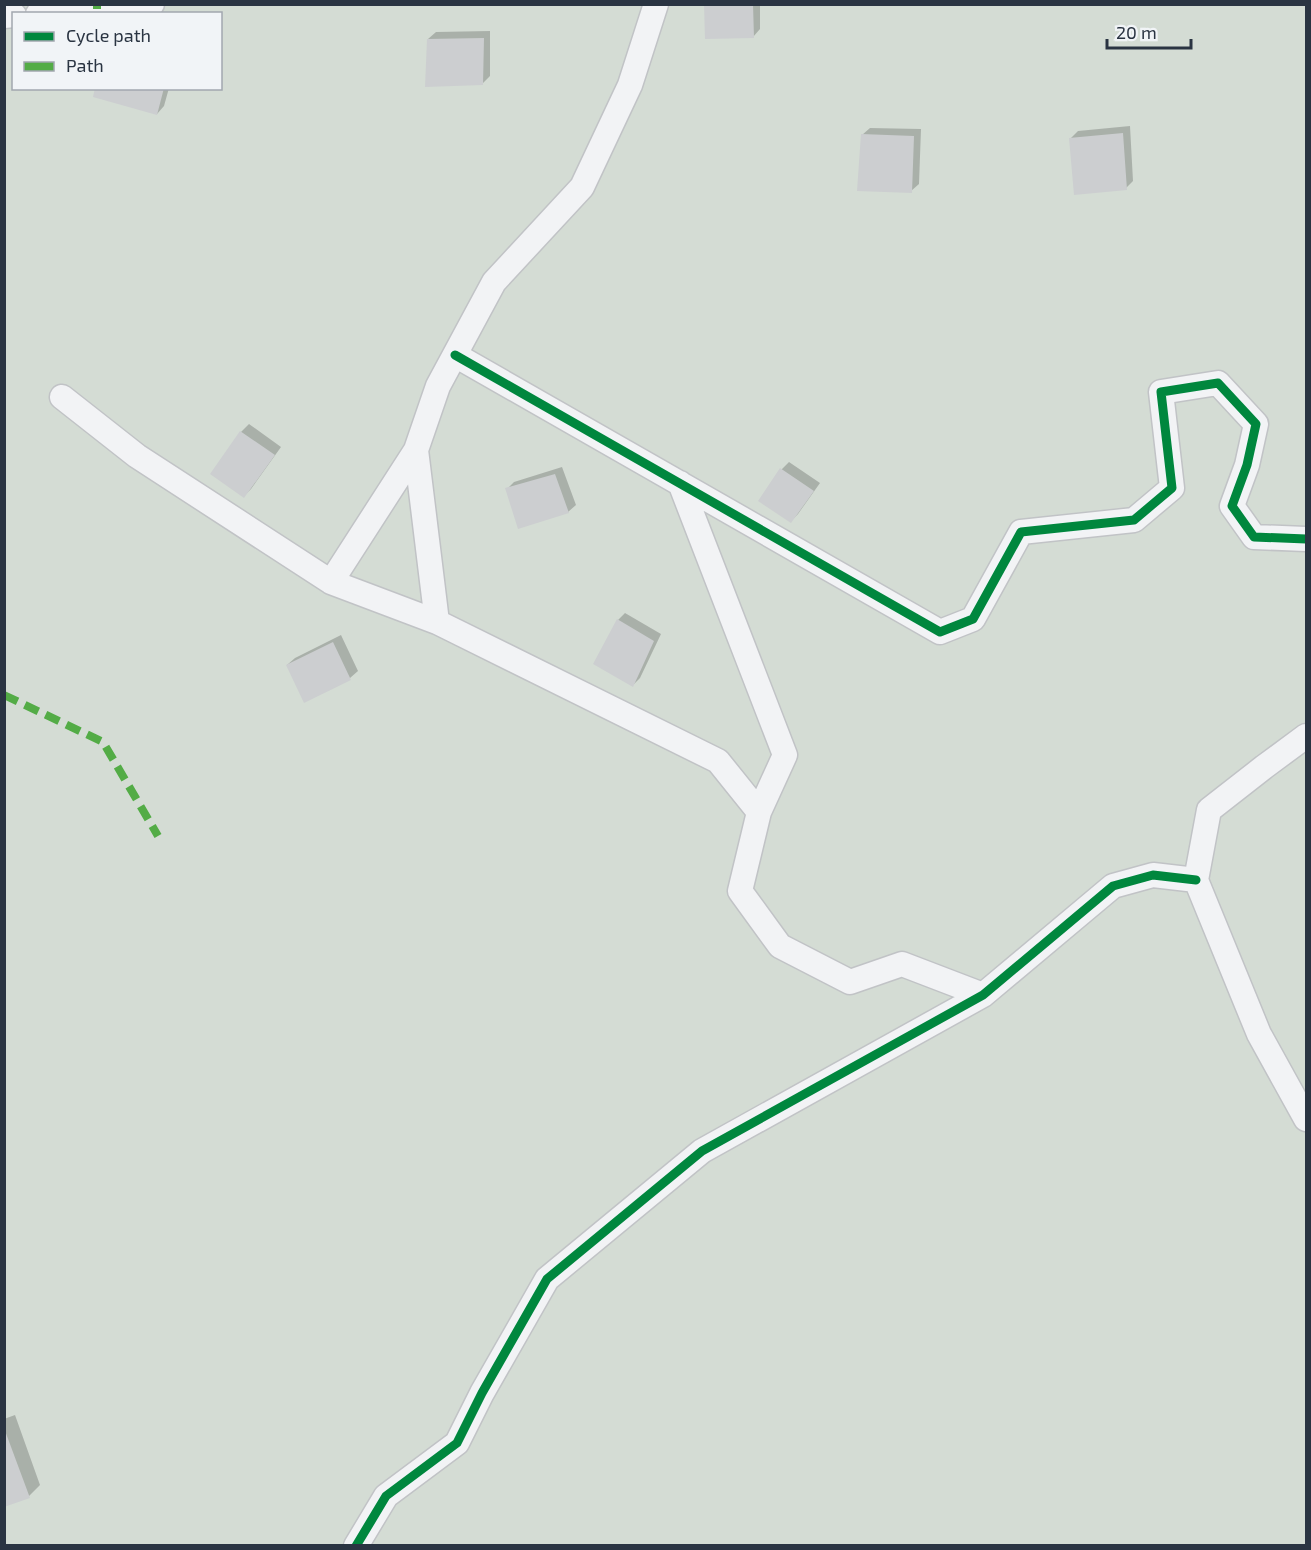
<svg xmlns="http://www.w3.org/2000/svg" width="1311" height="1550" viewBox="0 0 1311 1550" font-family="'Exo 2',sans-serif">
	<rect width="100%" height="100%" fill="#e3e5e8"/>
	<path fill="#d4dcd4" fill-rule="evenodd" d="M5 5H1306V1545H5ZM14 14H220V88H14Z"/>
	<path fill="#0003" d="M706 4H760V29L753 37Z
		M490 31V76L483 83 428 39 436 32Z
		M97 88H169L164 106 157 114Z
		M1130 126 1133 181 1126 188 1070 139 1078 131Z
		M870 128 921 129 919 184 911 191 862 135Z
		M249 424 281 447 251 489 244 496 212 473 241 432Z
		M789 462 820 483 798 514 791 521 760 500 782 469Z
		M562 467 576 505 568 512 507 489 514 482Z
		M625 613 661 634 640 678 633 685 618 620Z
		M341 635 358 671 350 678 305 701 287 665 295 658Z
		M15 1415 40 1485 29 1496 4 1505V1419Z"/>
	<path fill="#ccced0" d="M704 4H753L754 38 705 39Z
		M484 38 483 85 425 87 427 39Z
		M95 88H164L157 115 93 97Z
		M1123 133 1127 190 1074 195 1069 138Z
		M861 134 914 136 912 193 857 191Z
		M240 431 275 455 244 498 210 474Z
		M780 468 814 491 791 523 758 501Z
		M555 474 569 513 518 529 505 488Z
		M617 619 654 641 633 687 593 664Z
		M333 642 351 680 304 703 286 665Z
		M4 1428 30 1498 4 1507Z"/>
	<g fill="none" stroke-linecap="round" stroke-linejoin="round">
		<defs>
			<path id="street" d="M38 14 152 4
				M4 16 14 15
				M455 355 940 632 973 619 1021 532 1134 520 1172 488 1161 392 1218 383 1256 424 1247 465 1232 506 1254 537 1306 539
				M62 397 137 456 331 582 416 450 438 386 494 282 582 187 630 85 656 4
				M416 450 437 622 718 761 759 812 740 891 780 946 850 982 902 964 983 995
				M680 483 785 755 759 812
				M331 582 437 622
				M1306 736 1264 767 1209 810 1196 880 1259 1034 1306 1119
				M356 1546 386 1496 457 1443 482 1393 547 1279 702 1151 983 995 1113 886 1153 875 1196 880"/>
		</defs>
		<use href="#street" stroke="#c1c3c6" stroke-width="27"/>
		<use href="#street" stroke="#f2f3f5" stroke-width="24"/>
		<path stroke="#53ac46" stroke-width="8" stroke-dasharray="15 8" stroke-linecap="butt" d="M97 9V4
			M4 695 103 742 158 836"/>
		<defs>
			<path id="cycleway" d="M455 355 940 632 973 619 1021 532 1134 520 1172 488 1161 392 1218 383 1256 424 1247 465 1232 506 1254 537 1306 539
				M356 1546 386 1496 457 1443 482 1393 547 1279 702 1151 983 995 1113 886 1153 875 1196 880"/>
		</defs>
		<use href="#cycleway" stroke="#f1f4f7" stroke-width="13"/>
		<use href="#cycleway" stroke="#00873e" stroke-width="9"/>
	</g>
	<rect width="1311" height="1550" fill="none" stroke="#2a3442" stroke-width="12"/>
	<rect x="12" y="12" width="210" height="78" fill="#f1f4f7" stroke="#a1a7af" stroke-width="1.5"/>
	<rect x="24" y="32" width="30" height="9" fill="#00873e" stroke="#a1a7af" stroke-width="1.5"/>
	<text x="66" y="42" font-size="18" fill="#2a3442">Cycle path</text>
	<rect x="24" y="62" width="30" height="9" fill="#53ac46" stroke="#a1a7af" stroke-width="1.5"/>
	<text x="66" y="72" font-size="18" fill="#2a3442">Path</text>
	<path d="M1107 39v9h84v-9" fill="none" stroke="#2a3442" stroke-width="3"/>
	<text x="1116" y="39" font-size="18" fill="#2a3442" stroke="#f1f4f7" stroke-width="4.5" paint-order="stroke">20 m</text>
</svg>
